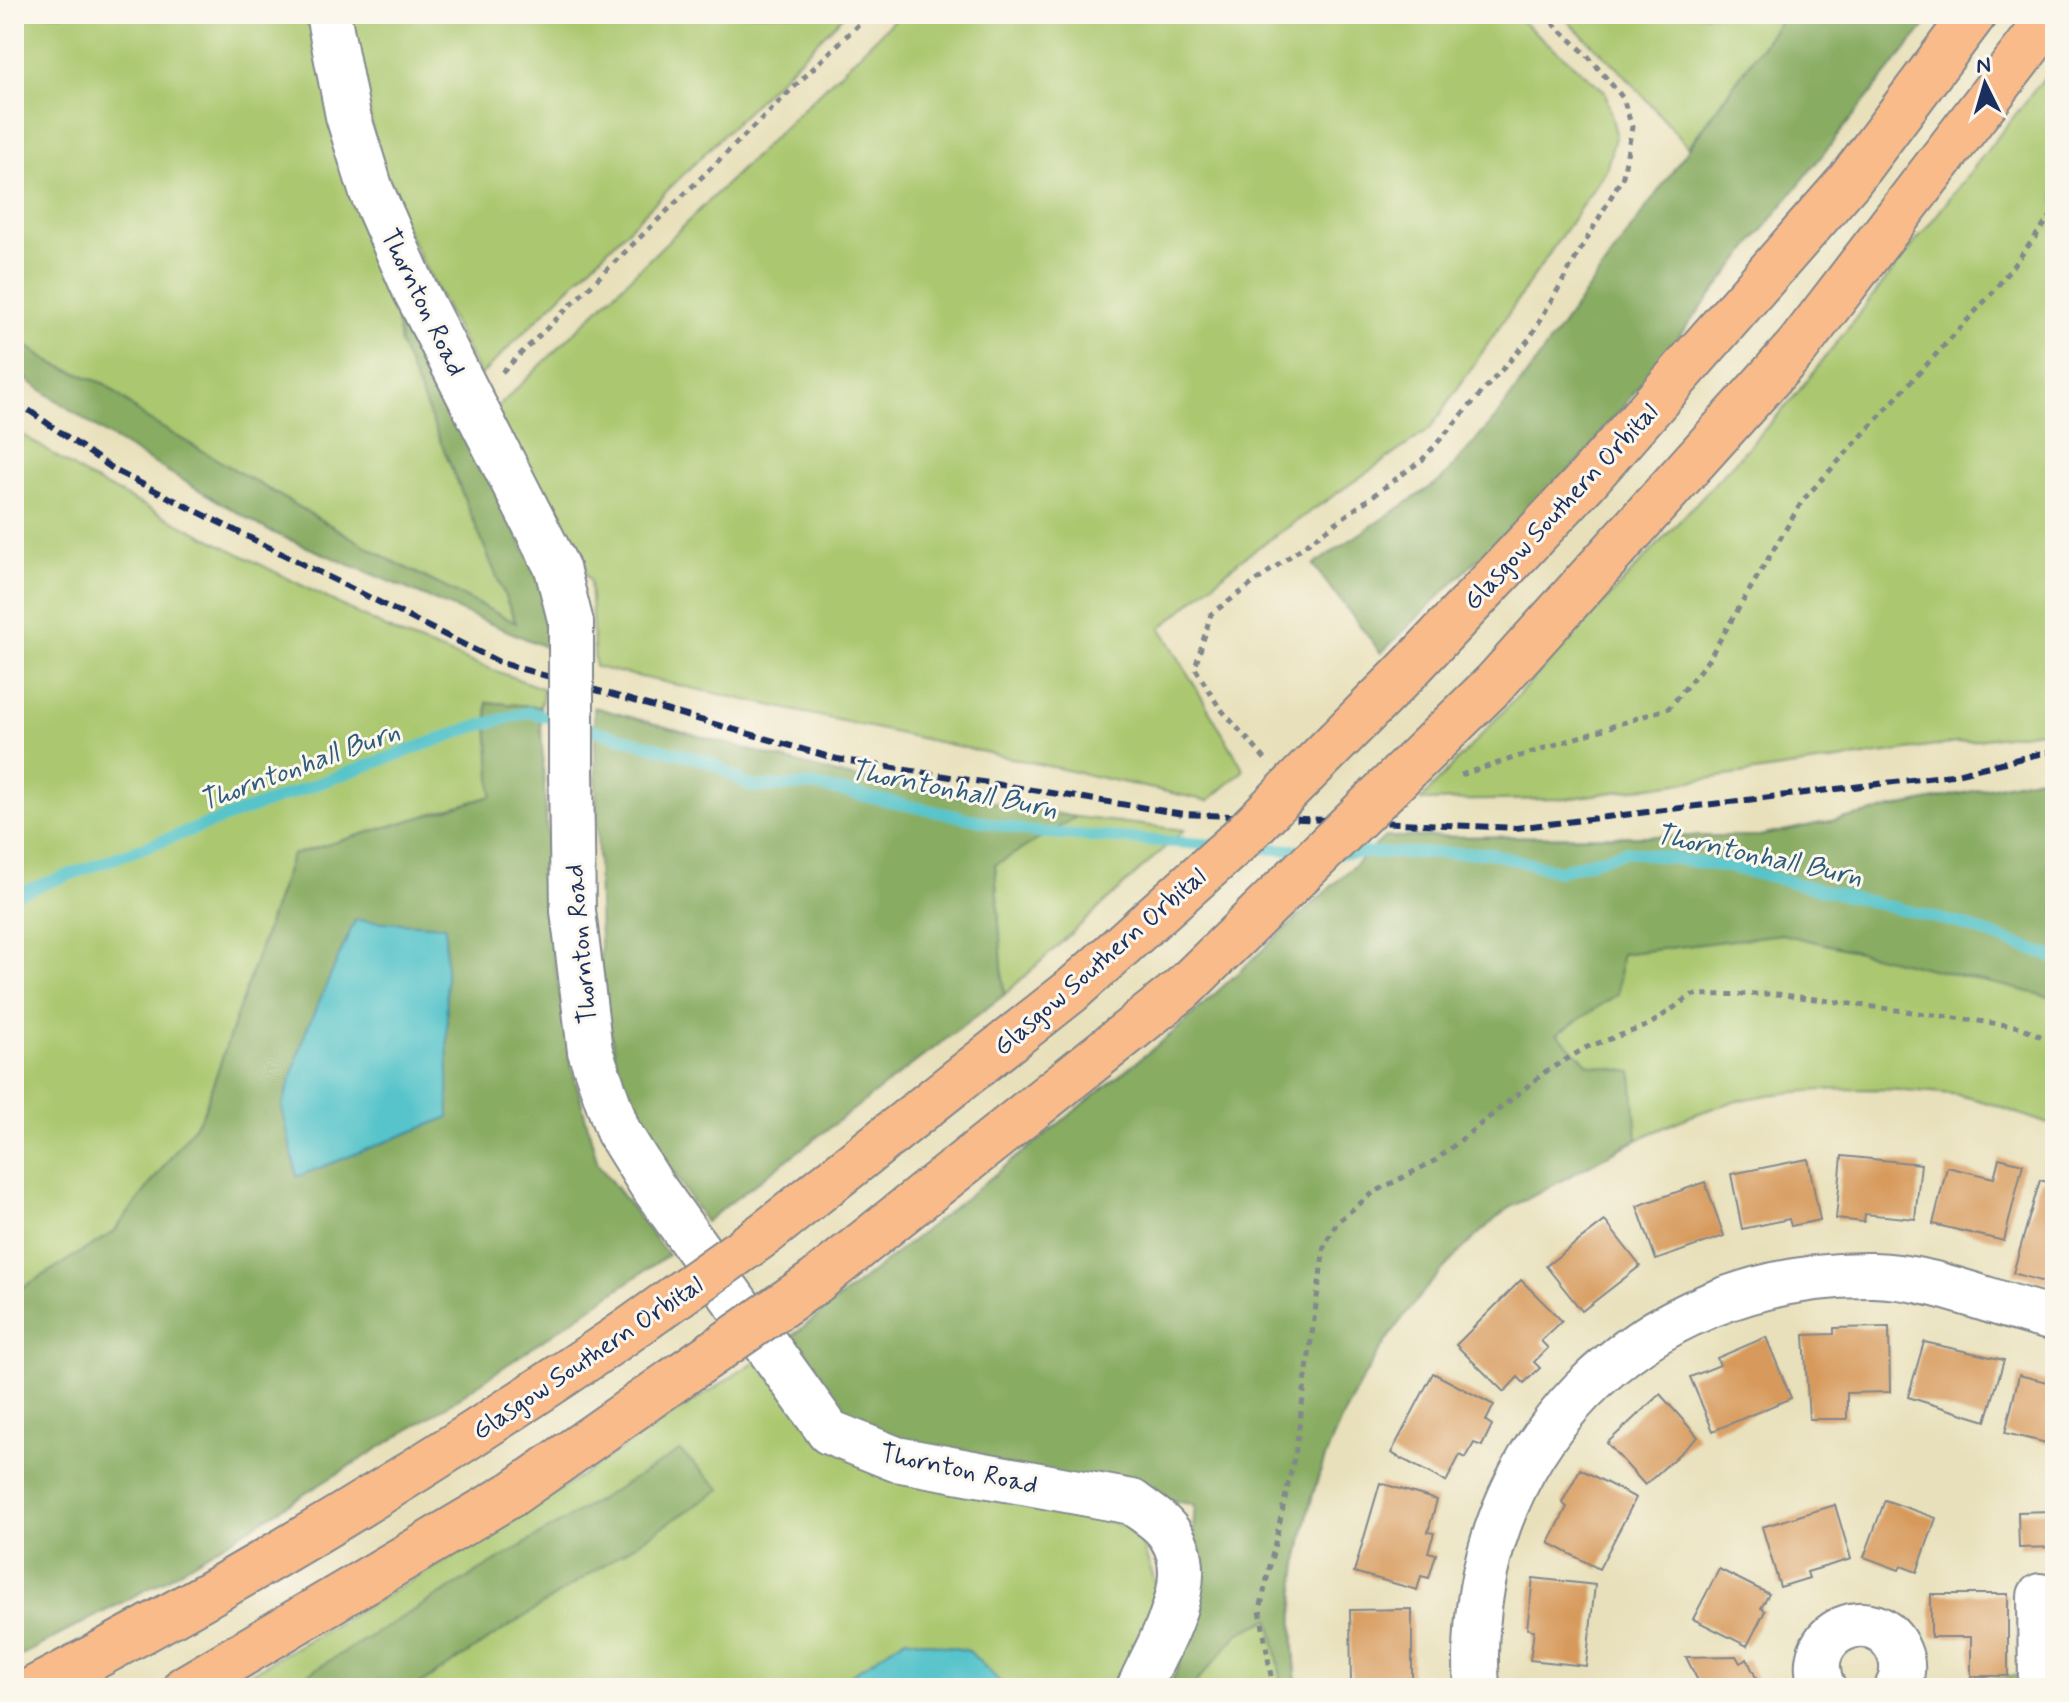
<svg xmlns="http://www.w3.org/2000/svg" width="2069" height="1702" viewBox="0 0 2069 1702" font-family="Mynerve,sans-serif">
	<rect width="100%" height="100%" fill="#fbf7ec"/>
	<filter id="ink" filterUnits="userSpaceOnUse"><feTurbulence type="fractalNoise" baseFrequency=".0125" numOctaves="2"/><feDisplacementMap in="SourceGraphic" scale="16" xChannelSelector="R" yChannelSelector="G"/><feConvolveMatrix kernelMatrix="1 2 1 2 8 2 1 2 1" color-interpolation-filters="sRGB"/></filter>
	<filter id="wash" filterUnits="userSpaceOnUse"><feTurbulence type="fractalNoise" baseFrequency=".006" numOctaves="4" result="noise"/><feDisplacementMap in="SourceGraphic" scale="32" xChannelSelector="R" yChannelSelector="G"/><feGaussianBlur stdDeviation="1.8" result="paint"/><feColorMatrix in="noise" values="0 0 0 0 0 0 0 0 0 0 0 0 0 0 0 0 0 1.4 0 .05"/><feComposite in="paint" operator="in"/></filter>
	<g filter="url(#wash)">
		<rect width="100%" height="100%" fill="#e8e0ba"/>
		<path fill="#abc86f" stroke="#637c66" stroke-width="2" d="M14 14H311L393 286 400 344 517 624 392 561 147 419 105 384 52 363 14 337Z
			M345 14H845L480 376 388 193Z
			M900 14H1513L1605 91 1616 134 1606 170 1430 429 1240 560 1161 628 1244 770 1208 801 595 667 590 581 494 411Z
			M1560 14H1785L1688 147 1622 72Z
			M2055 64V729L1565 799 1420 801 1790 402Z
			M14 429 91 479 400 635 544 689 540 707 487 702 493 796 292 855 202 1116 114 1232 14 1293Z
			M2055 774V1126C2022 1116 1985 1099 1951 1094 1893 1087 1803 1087 1746 1099 1699 1109 1638 1138 1595 1162 1565 1178 1528 1193 1500 1214 1363 1319 1272 1516 1298 1688H1169L1184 1652 1195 1505 890 1440 1175 1031 1385 837 1760 836Z
			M1076 817 1184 830 1004 995 995 865Z
			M759 1359 1019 1496 1137 1530 1156 1585 1151 1618 1123 1688H225L491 1535Z
			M2015 1580H2024L2030 1688H1956C1976 1675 1999 1683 2021 1674Z"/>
		<path fill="#88ac62" stroke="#526e60" stroke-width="2" d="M1785 14H1934L1583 457 1381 653 1313 565 1441 480 1495 419Z
			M393 286 541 582 553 650 269 531 116 441 14 371V337L52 363 105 384 147 419 392 561 516 623 400 344Z
			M487 702 540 707 553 952 572 1067 598 1164 668 1255 436 1413 165 1580 14 1659V1293L114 1232 202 1116 292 855 492 796Z
			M594 707 837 774 1076 817 995 865 1004 995 705 1222 622 1092 601 981Z
			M2055 774V998L1782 934 1621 954 1618 994 1557 1034 1588 1064 1632 1072 1637 1139C1605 1156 1573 1174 1541 1192 1527 1199 1510 1206 1499 1216 1364 1329 1271 1510 1298 1688H1283L1270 1619 1238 1634 1191 1688H1169L1184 1652 1195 1505 890 1440 837 1411 786 1341 1175 1031 1385 837 1760 836Z
			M680 1451 721 1489 414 1688H284Z"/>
		<path fill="#56c4ca" stroke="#387a94" stroke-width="2" d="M355 920 445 926 449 1117 297 1177 282 1107 305 1033Z
			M906 1638 969 1651 1006 1688H831Z"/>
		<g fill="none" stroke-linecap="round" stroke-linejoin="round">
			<path stroke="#56c4ca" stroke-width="12" d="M579 726 710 762 752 787 812 785 1032 832 1216 845
				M1246 847 1307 851
				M1338 853H1489L1559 871 1627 851 1733 868 1961 924 2055 958
				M14 895 470 728 529 712 562 721"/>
		</g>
		<g id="blocks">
			<path fill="#d79a5b" d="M1842 1156 1921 1164 1915 1219 1865 1214 1864 1222 1836 1219Z
				M1999 1158 2023 1164 2004 1241 1933 1224 1947 1167 1994 1178Z
				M1808 1159 1820 1220 1791 1226 1789 1219 1742 1229 1731 1174Z
				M2040 1180 2055 1184V1270L2051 1284 2013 1273Z
				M1705 1182 1724 1236 1656 1260 1637 1206Z
				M1605 1221 1640 1266 1582 1311 1546 1266Z
				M1521 1280 1562 1321 1541 1341 1548 1348 1534 1362 1540 1368 1524 1383 1518 1377 1504 1392 1456 1345Z
				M1889 1327 1890 1392 1847 1393V1419H1809L1804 1335 1834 1334V1328Z
				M1766 1337 1791 1398 1713 1431 1690 1377 1720 1365 1717 1358Z
				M1924 1342 2004 1360 1986 1421 1908 1397Z
				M1433 1373 1494 1405 1486 1421 1492 1425 1482 1446 1474 1443 1466 1458 1460 1455 1446 1482 1391 1453Z
				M2019 1375 2055 1384V1445L2005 1433Z
				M1660 1394 1698 1437 1645 1485 1607 1443Z
				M1580 1469 1636 1498 1599 1569 1549 1543 1567 1507 1562 1503Z
				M1380 1483 1437 1500 1428 1532 1434 1533 1428 1552 1436 1554 1429 1578 1421 1576 1417 1590 1354 1572Z
				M1885 1500 1936 1518 1917 1572 1901 1566 1899 1570 1864 1557Z
				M1835 1505 1851 1559 1807 1572 1809 1578 1780 1587 1762 1527Z
				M2055 1511V1547L2019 1548 2018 1512Z
				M1719 1569 1769 1594 1761 1608 1765 1611 1747 1646 1693 1619Z
				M1533 1578 1595 1585 1586 1666 1530 1660 1534 1630 1527 1629Z
				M1931 1594H2008V1676H1971V1637H1931Z
				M1412 1609V1685H1351L1350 1610Z
				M1736 1656 1740 1663 1747 1659 1759 1684 1752 1688H1688L1699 1683 1686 1657Z
				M1587 1680 1590 1688H1563V1687Z"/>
		</g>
	</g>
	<g filter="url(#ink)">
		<use href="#blocks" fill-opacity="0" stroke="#82888c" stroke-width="2"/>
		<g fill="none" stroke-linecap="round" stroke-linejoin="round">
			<defs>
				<path id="minor" d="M328 14 348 116 371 190 414 288 557 568 571 623
					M571 770 573 911 590 1051 618 1131 651 1184 829 1432 896 1459 1132 1502C1142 1510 1153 1516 1162 1525 1208 1570 1159 1642 1139 1688
					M2040 1596 2041 1688
					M1477 1688C1461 1452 1639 1272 1873 1275 1934 1276 1996 1306 2055 1319
					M1823 1688C1797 1632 1877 1598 1899 1652 1904 1664 1903 1677 1897 1688"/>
				<path id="highway" d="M1408 670 1586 481 1849 181 1974 14
					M1494 684 1798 346 2053 14
					M767 1232 1070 992
					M815 1282 1182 989
					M35 1688C238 1584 433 1464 622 1335
					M185 1688 512 1494 671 1382"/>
			</defs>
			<use href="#minor" stroke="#82888c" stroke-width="48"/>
			<use href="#highway" stroke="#82888c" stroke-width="48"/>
			<path stroke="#82888c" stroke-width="5" stroke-dasharray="6 6" stroke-linecap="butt" d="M502 372 869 14
				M1265 759 1219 707 1195 668 1211 614 1422 460 1530 338 1623 176 1632 127 1623 98 1587 55 1543 14
				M1461 775 1669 708 1708 660 1803 500 1993 292 2055 211
				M1273 1688 1260 1610 1296 1449 1324 1247 1337 1222 1373 1193 1436 1160 1545 1072 1587 1047 1649 1025 1692 995 1777 994 1964 1019 2021 1027 2055 1043"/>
			<use href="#minor" stroke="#fff" stroke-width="44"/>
			<use href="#highway" stroke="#fabb8b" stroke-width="44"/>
			<path stroke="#1b2f5e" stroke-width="6" stroke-dasharray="12 6" stroke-linecap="butt" d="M14 400 116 471 501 663 837 759 1184 814 1516 828 1952 775 2055 750"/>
			<defs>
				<path id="minor-bridge" d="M571 623V770"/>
				<path id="highway-bridge" d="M1182 989 1494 684
					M1070 992 1237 842 1408 670
					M622 1335 767 1232
					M671 1382 815 1282"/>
			</defs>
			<use href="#minor-bridge" stroke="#82888c" stroke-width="48" stroke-linecap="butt"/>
			<use href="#highway-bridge" stroke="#82888c" stroke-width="48" stroke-linecap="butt"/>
			<use href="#minor-bridge" stroke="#fff" stroke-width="44"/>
			<use href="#highway-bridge" stroke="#fabb8b" stroke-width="44"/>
		</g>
	</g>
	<g text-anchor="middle" stroke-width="6" stroke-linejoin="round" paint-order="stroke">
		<g font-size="26" fill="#1b2f5e" stroke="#fbf7ec">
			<text transform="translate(424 302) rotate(64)" y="9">Thornton Road</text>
			<text transform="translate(1560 506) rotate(-47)" y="9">Glasgow Southern Orbital</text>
			<text transform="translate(580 944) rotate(-95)" y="9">Thornton Road</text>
			<text transform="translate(1099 961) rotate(-41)" y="9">Glasgow Southern Orbital</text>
			<text transform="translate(587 1357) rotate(-34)" y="9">Glasgow Southern Orbital</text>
			<text transform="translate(959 1468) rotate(12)" y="9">Thornton Road</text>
		</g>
		<g font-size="28" font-style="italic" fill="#2d5c7e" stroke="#fbf7ec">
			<text transform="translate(299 765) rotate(-20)" y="10">Thorntonhall Burn</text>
			<text transform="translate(954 788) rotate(11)" y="10">Thorntonhall Burn</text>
			<text transform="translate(1759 854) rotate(12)" y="10">Thorntonhall Burn</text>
		</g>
	</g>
	<rect width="2069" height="1702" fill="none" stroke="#fbf7ec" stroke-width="48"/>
	<g transform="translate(1985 84) rotate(355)" stroke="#fbf7ec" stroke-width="6" paint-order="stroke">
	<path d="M0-6L14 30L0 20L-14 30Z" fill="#1b2f5e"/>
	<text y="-12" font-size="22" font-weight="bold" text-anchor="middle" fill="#1b2f5e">N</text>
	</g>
</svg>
